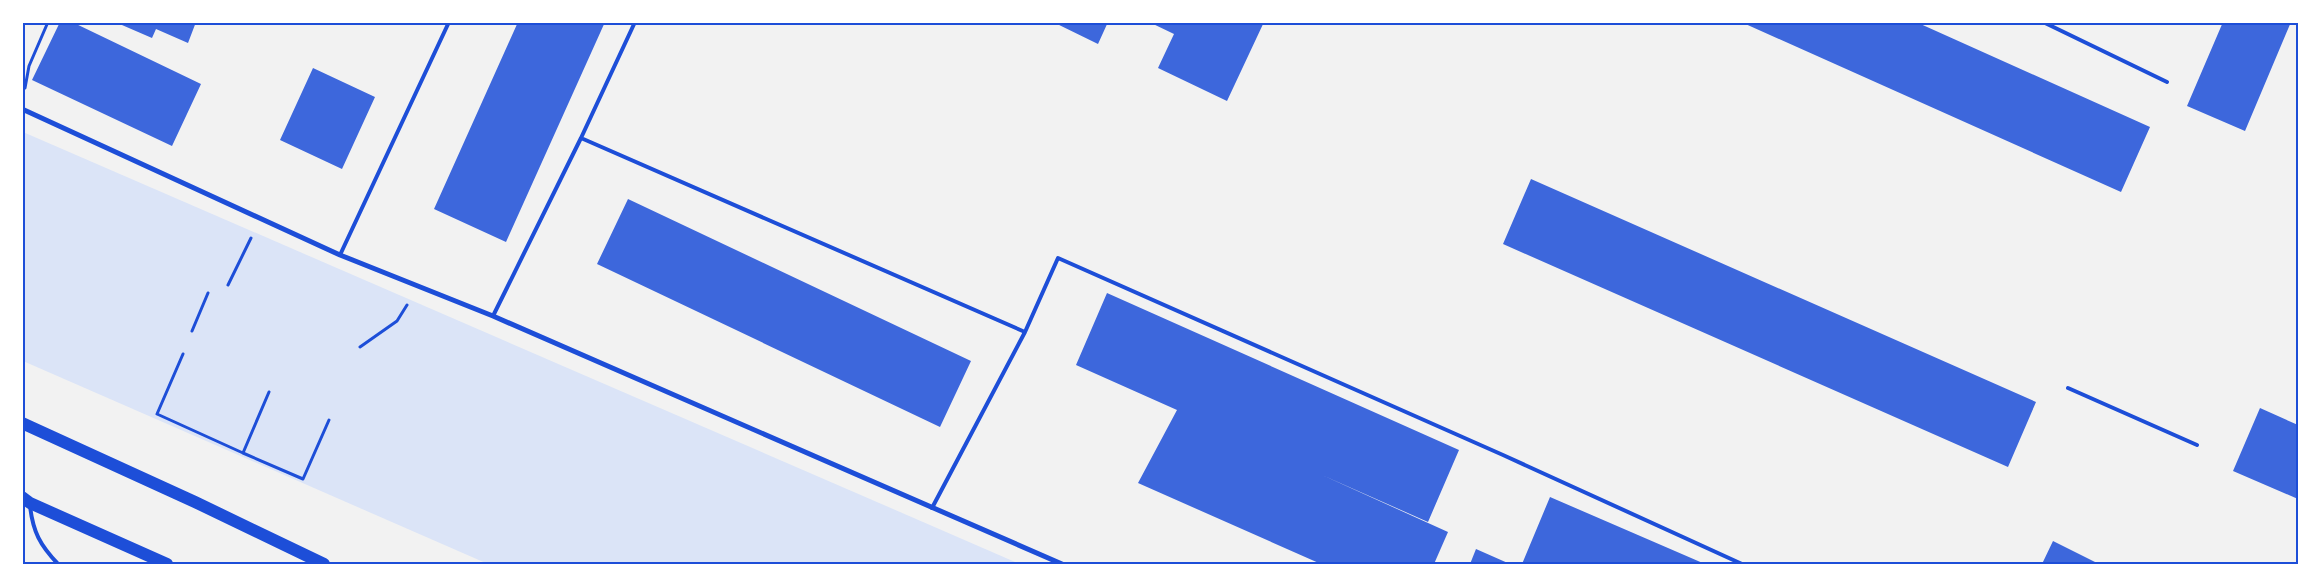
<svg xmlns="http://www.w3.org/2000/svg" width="2321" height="587" viewBox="0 0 2321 587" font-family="'Roboto Condensed',sans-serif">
	<rect width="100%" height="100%" fill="#f2f2f2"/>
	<path fill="#dbe4f7" d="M23 132 1020 564H488L23 361Z"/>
	<path fill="#3d67dc" d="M60 22H72L201 84 172 146 32 80Z
		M115 22H196L188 43 156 29 152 38Z
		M518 22H605L506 242 434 209Z
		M1053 22H1108L1098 44Z
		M1149 22H1264L1227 101 1158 68 1174 34Z
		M1741 22H1916L2150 127 2121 192Z
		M2223 22H2291L2245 131 2187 106Z
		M313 68 375 97 342 169 280 140Z
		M1531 179 2036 402 2008 467 1503 244Z
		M628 199 971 361 940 427 597 264Z
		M1107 293 1459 450 1428 522 1322 475 1448 532 1434 564H1321L1138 483 1177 410 1076 365Z
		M2260 408 2298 425V499L2233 471Z
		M1550 497 1705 564H1522Z
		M2053 541 2099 564H2042Z
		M1476 549 1510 564H1470Z"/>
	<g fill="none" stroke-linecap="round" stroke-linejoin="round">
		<path stroke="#1d4ed8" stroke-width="3" d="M25 88 29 66 48 22
			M228 285 251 238
			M192 331 208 293
			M360 347 397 321 407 305
			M183 354 157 414 243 453
			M269 392 243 453 303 479 329 420"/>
		<path stroke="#1d4ed8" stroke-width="4" d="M2043 22 2167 82
			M581 138 1025 332
			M340 255 449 22
			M493 316 581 138 635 22
			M2068 388 2197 445
			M30 506C33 532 40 545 58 564
			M932 508 1025 332 1058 258 1503 455 1742 564"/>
		<path stroke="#1d4ed8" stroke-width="5" d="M22 109 340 255 493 316 1062 564"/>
		<path stroke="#1d4ed8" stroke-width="12" d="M22 423 195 502 324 564
			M22 497 30 503 167 564"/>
	</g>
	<rect width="2321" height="587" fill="none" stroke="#ffffff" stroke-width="48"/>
	<rect x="24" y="24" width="2273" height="539" fill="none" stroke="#1d4ed8" stroke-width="2"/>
</svg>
